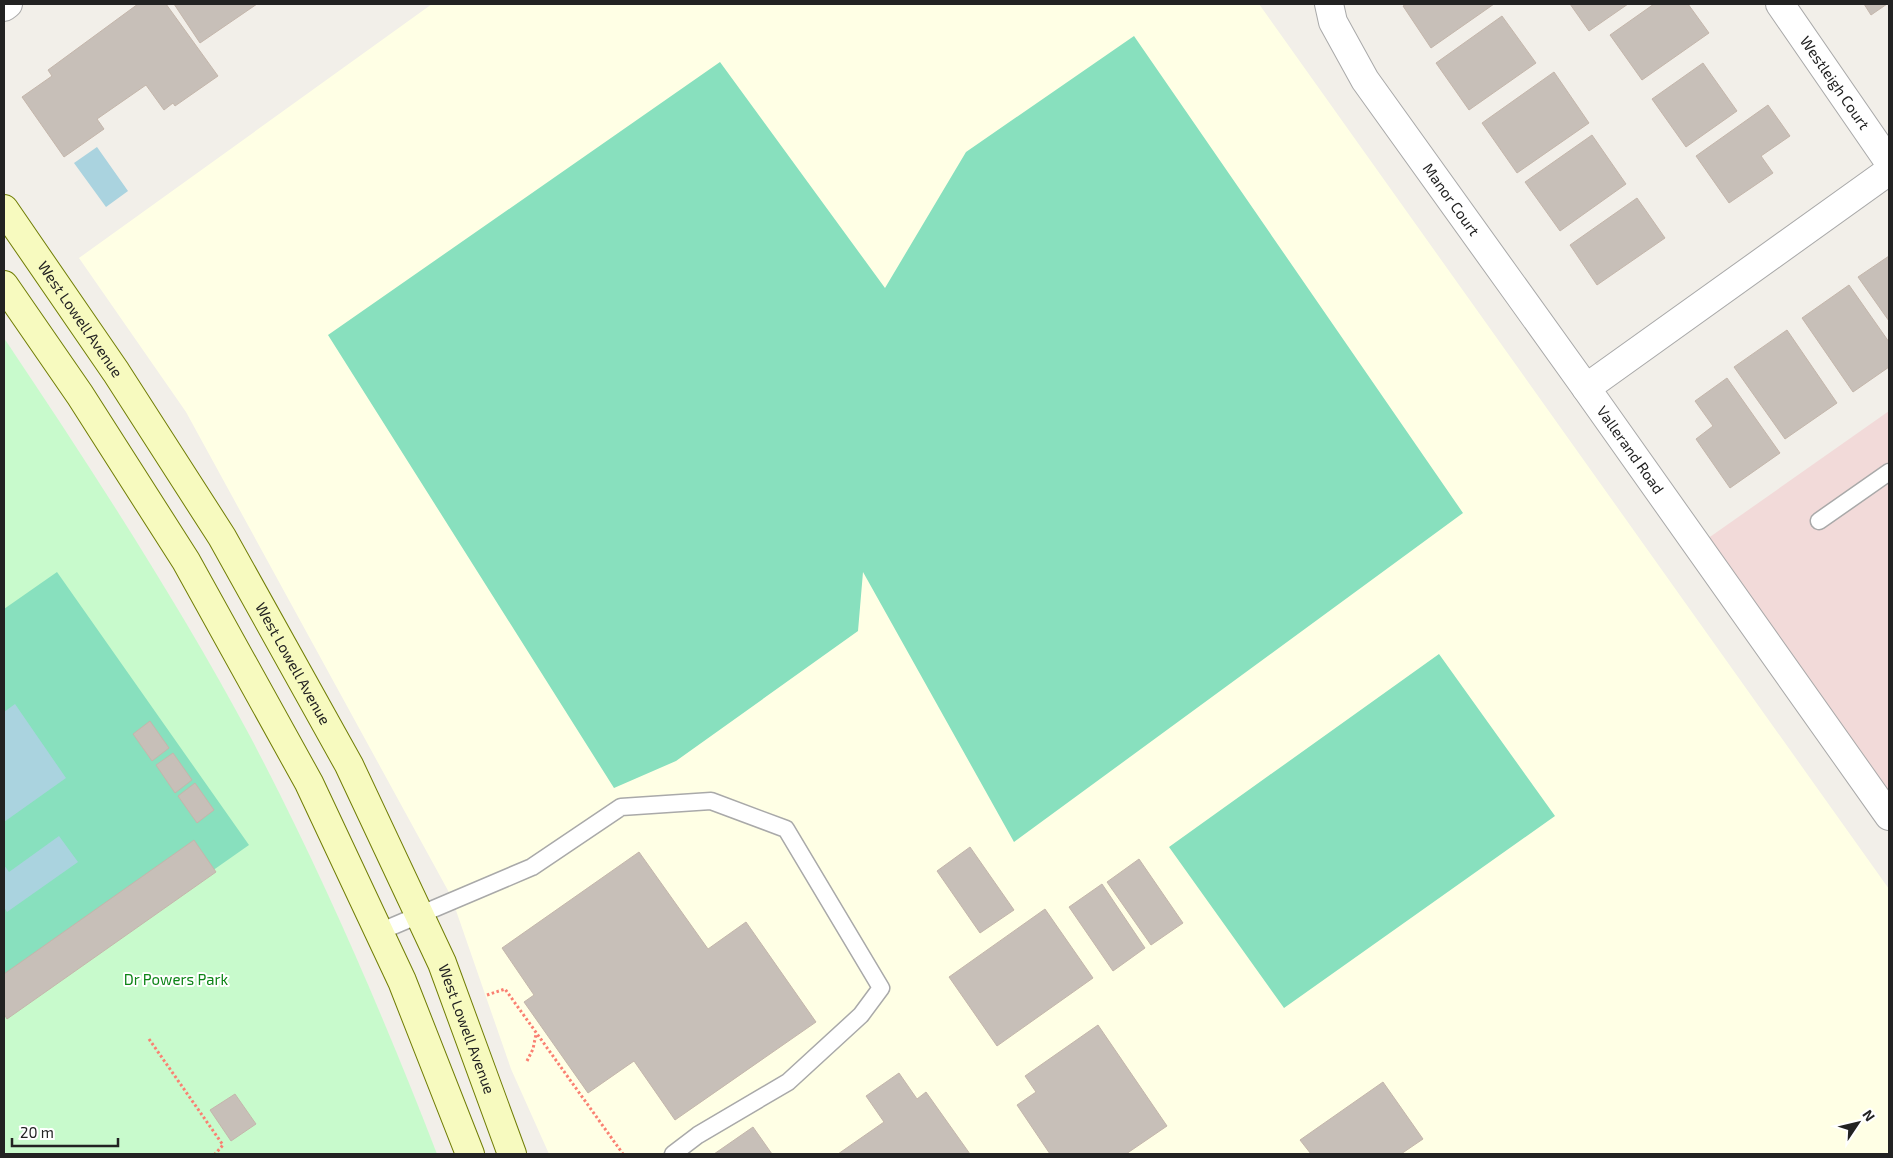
<svg xmlns="http://www.w3.org/2000/svg" width="1893" height="1158" viewBox="0 0 1893 1158" font-family="'Exo 2',sans-serif">
	<rect width="100%" height="100%" fill="#f2efe9"/>
	<path fill="#f2dad9" d="M1889 411V796L1707 539Z"/>
	<path fill="#ffffe5" d="M432 4H1259L1889 889V1154H549L511 1069 451 896 186 412 79 258Z"/>
	<path fill="#c8facc" d="M4 338C91 468 177 600 251 738 322 873 382 1012 437 1154H4Z"/>
	<path fill="#88e0be" d="M1134 36 1463 513 1014 842 863 572 858 631 676 761 614 788 328 335 720 62 885 288 966 152Z
		M57 572 249 845 4 1017V609Z
		M1439 654 1555 816 1284 1008 1169 847Z"/>
	<path fill="#aad3df" d="M97 147 128 191 106 207 74 163Z
		M15 704 66 778 4 822V712Z
		M59 836 78 862 7 912 4 907V865L9 872Z"/>
	<path fill="#c7bfb8" stroke="#c4b6ab" d="M138 4H166L218 76 175 106 173 103 164 110 146 85 97 119 104 129 64 157 22 97 52 76 48 70Z
		M174 4H257L200 43Z
		M1407 4H1494L1431 48 1403 6Z
		M1570 4H1628L1589 31Z
		M1654 4H1688L1709 33 1642 80 1610 35Z
		M1864 4H1887L1871 15Z
		M1502 16 1536 63 1469 110 1436 63Z
		M1703 63 1737 111 1686 147 1652 99Z
		M1554 72 1589 123 1517 173 1482 123Z
		M1768 105 1790 136 1761 156 1773 173 1729 203 1696 156Z
		M1592 135 1626 184 1560 231 1525 182Z
		M1637 198 1665 238 1597 285 1570 245Z
		M1889 256V321L1858 277Z
		M1849 285 1889 342V367L1853 392 1802 318Z
		M1787 330 1837 403 1785 439 1734 367Z
		M1727 378 1780 453 1730 488 1696 439 1713 426 1695 401Z
		M150 721 169 748 152 761 133 734Z
		M173 753 192 780 175 793 156 765Z
		M195 783 214 810 197 823 178 796Z
		M194 840 216 872 7 1019 4 1014V974Z
		M970 847 1014 910 980 933 937 871Z
		M639 852 708 949 746 922 816 1022 675 1120 634 1061 588 1093 524 1002 534 995 502 948Z
		M1139 859 1183 923 1151 945 1107 882Z
		M1102 884 1145 948 1113 971 1069 907Z
		M1045 909 1093 978 997 1046 949 977Z
		M1098 1025 1167 1126 1126 1154H1050L1017 1105 1036 1092 1025 1076Z
		M899 1073 917 1099 926 1092 970 1154H838L884 1122 866 1096Z
		M1383 1082 1423 1139 1401 1154H1311L1300 1140Z
		M235 1094 256 1124 231 1141 210 1110Z
		M753 1127 772 1154H714Z"/>
	<g fill="none" stroke-linecap="round" stroke-linejoin="round">
		<defs>
			<path id="lane" d="M1819 521 1889 472
				M379 932 532 867 621 807 711 801 786 829 881 988 861 1015 788 1082 698 1135 673 1154"/>
			<g id="street">
				<path id="s1" d="M1329 4 1333 22 1365 80 1586 388 1889 816"/>
				<path id="s2" d="M1780 4 1889 162"/>
				<path d="M4 7 8 4"/>
				<path d="M1586 388 1889 171"/>
			</g>
			<g id="secondary">
				<path id="s3" d="M4 209 116 372 222 537 349 765 442 963 512 1154"/>
				<path d="M4 285 80 395 186 561 309 783 402 981 470 1154"/>
			</g>
		</defs>
		<use href="#lane" stroke="#a9a9a9" stroke-width="19"/>
		<use href="#street" stroke="#a9a9a9" stroke-width="30"/>
		<use href="#secondary" stroke="#707d05" stroke-width="30"/>
		<path stroke="#fa8072" stroke-width="3" stroke-dasharray="2.5 2.5" stroke-linecap="butt" d="M487 995 505 989 623 1154
			M149 1039 223 1145 215 1154
			M527 1061 533 1049 536 1034"/>
		<use href="#lane" stroke="#fff" stroke-width="16"/>
		<use href="#street" stroke="#fff" stroke-width="28"/>
		<use href="#secondary" stroke="#f7fabf" stroke-width="28"/>
	</g>
	<g text-anchor="middle" stroke-width="4" stroke-linejoin="round" paint-order="stroke">
		<g font-size="15" fill="#222" stroke="#fff">
			<text dy="5" stroke="none"><textPath href="#s2" startOffset="96">Westleigh Court</textPath></text>
			<text dy="5" stroke="none"><textPath href="#s1" startOffset="232">Manor Court</textPath></text>
			<text dy="5" stroke="none"><textPath href="#s3" startOffset="134">West Lowell Avenue</textPath></text>
			<text dy="5" stroke="none"><textPath href="#s1" startOffset="540">Vallerand Road</textPath></text>
			<text dy="5" stroke="none"><textPath href="#s3" startOffset="539">West Lowell Avenue</textPath></text>
			<text dy="5" stroke="none"><textPath href="#s3" startOffset="944">West Lowell Avenue</textPath></text>
		</g>
		<g font-size="15" fill="#0c8416" stroke="#fff">
			<text x="176" y="985">Dr Powers Park</text>
		</g>
	</g>
	<rect width="1893" height="1158" fill="none" stroke="#222222" stroke-width="10"/>
	<g transform="translate(1858 1123) rotate(55)" stroke="#ffffff" stroke-width="4" paint-order="stroke">
	<path d="M0-4L9 19L0 12L-9 19Z" fill="#222222"/>
	<text y="-8" font-size="14" font-weight="bold" text-anchor="middle" fill="#222222">N</text>
	</g>
	<path d="M12 1138v8h106v-8" fill="none" stroke="#222222" stroke-width="2.5"/>
	<text x="20" y="1138" font-size="15" fill="#222222" stroke="#ffffff" stroke-width="4" paint-order="stroke">20 m</text>
</svg>
